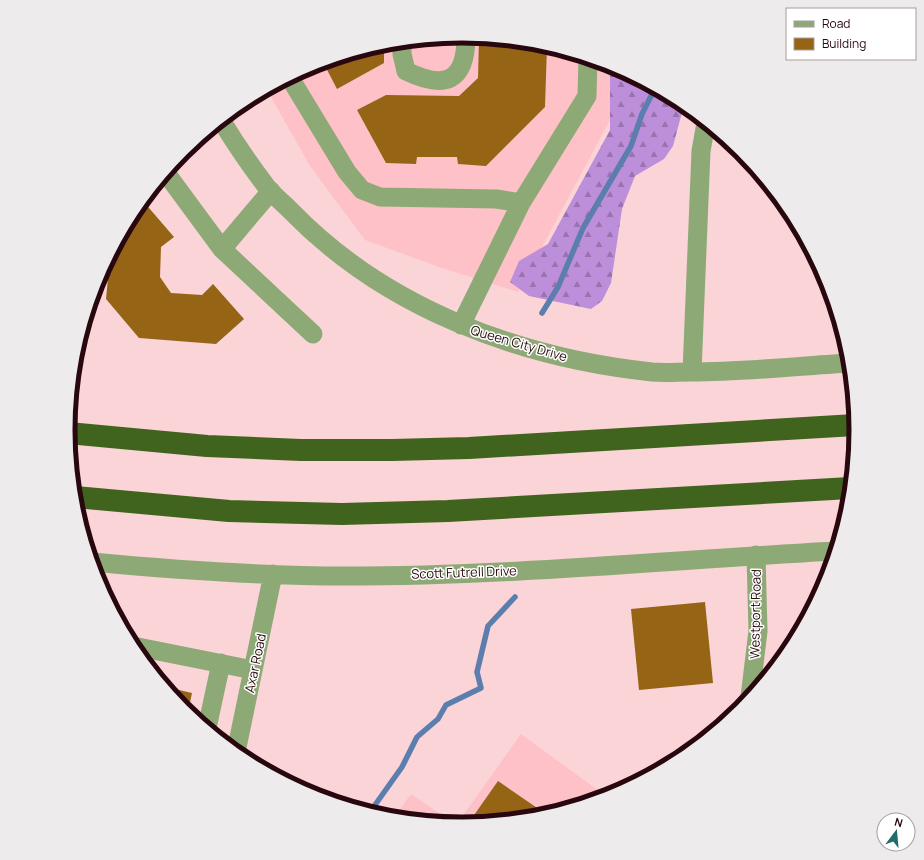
<svg xmlns="http://www.w3.org/2000/svg" width="924" height="860" viewBox="0 0 924 860" font-family="Manrope,sans-serif">
	<defs>
		<pattern id="forest-firs" width="22" height="20" patternUnits="userSpaceOnUse"><rect width="22" height="20" fill="#bd8ed9"/><path d="M5 1l3.5 6h-7zM16 11l3.5 6h-7z" fill="#9a72ae"/></pattern>
	</defs>
	<rect width="100%" height="100%" fill="#fad4d7"/>
	<path fill="#fec1c7" d="M462 36 539 44 613 66 633 77 518 292 439 267 365 240 310 166 267 90 311 66 385 44Z
		M521 734 606 796 539 816 457 824Z
		M411 794 453 823 394 817Z"/>
	<path fill="url(#forest-firs)" d="M610 65 684 105 673 146 664 159 635 176 622 209 611 283 602 301 591 309 529 296 510 282 519 261 548 244 610 130Z"/>
	<g fill="none" stroke-linecap="round" stroke-linejoin="round">
		<path stroke="#5c7eaf" stroke-width="5.5" d="M542 313 558 287 583 228 631 146 642 114 655 88
			M370 812 402 767 417 737 438 719 446 705 481 688 477 672 488 626 515 597"/>
	</g>
	<path fill="#966415" d="M479 38 547 46 545 107 486 166 458 164 457 157H417L416 164 386 163 357 110 386 95 459 96 478 78Z
		M384 44V63L337 89 323 62Z
		M143 201 174 237 161 247 160 277 171 293 202 295 213 284 244 319 216 344 139 338 106 299 110 257 135 211Z
		M705 602 713 683 639 690 631 609Z
		M166 687 192 693 188 712 183 708Z
		M498 781 546 814 478 822 472 818Z"/>
	<g fill="none" stroke-linecap="round" stroke-linejoin="round">
		<path stroke="#8daa76" stroke-width="19" d="M402 42V54L406 71C445 90 466 82 466 36
			M290 78 347 172 362 190 380 197 496 199 521 203 587 96 588 58
			M221 120C235 143 250 165 266 186 273 195 283 203 291 211 385 308 519 358 652 372 665 373 678 372 691 372 744 372 797 366 849 363
			M166 173 222 249
			M271 191 222 249 313 334
			M461 325 521 203
			M692 372 701 151 706 123
			M92 562C177 570 261 576 346 576 509 576 672 560 835 551
			M133 646 253 670
			M750 697 758 631 756 555
			M207 728 221 663
			M236 752 273 574"/>
		<path stroke="#40641e" stroke-width="22" d="M68 433 207 446 301 450H392L469 448 855 425
			M75 497 229 511 342 514 448 511 850 488"/>
	</g>
	<g text-anchor="middle" stroke-width="3" stroke-linejoin="round" paint-order="stroke">
		<g font-size="13" fill="#28080e" stroke="#fff">
			<text transform="translate(519 343) rotate(16)" y="5">Queen City Drive</text>
			<text transform="translate(464 572) rotate(-2)" y="5">Scott Futrell Drive</text>
			<text transform="translate(755 614) rotate(-89)" y="5">Westport Road</text>
			<text transform="translate(255 663) rotate(-78)" y="5">Axar Road</text>
		</g>
	</g>
	<path d="M0 0H924V860H0ZM75 430a387 387 0 1 1 774 0a387 387 0 1 1-774 0Z" fill="#eeebec" fill-rule="evenodd"/>
	<path fill="none" stroke="#28080e" stroke-width="5" d="M75 430a387 387 0 1 1 774 0a387 387 0 1 1-774 0Z"/>
	<rect x="786" y="8" width="130" height="52" fill="#ffffff" stroke="#a99c9f"/>
	<rect x="794" y="21" width="20" height="6" fill="#8daa76" stroke="#a99c9f"/>
	<text x="822" y="28" font-size="12" fill="#28080e">Road</text>
	<rect x="794" y="38" width="20" height="12" fill="#966415" stroke="#a99c9f"/>
	<text x="822" y="48" font-size="12" fill="#28080e">Building</text>
	<g transform="translate(896 832) rotate(16)"><circle r="19" fill="#ffffff" stroke="#a99c9f"/>
	<path d="M0-3L7 15L0 10L-7 15Z" fill="#216d6b"/>
	<text y="-6" font-size="11" font-weight="bold" text-anchor="middle" fill="#28080e">N</text>
	</g>
</svg>
